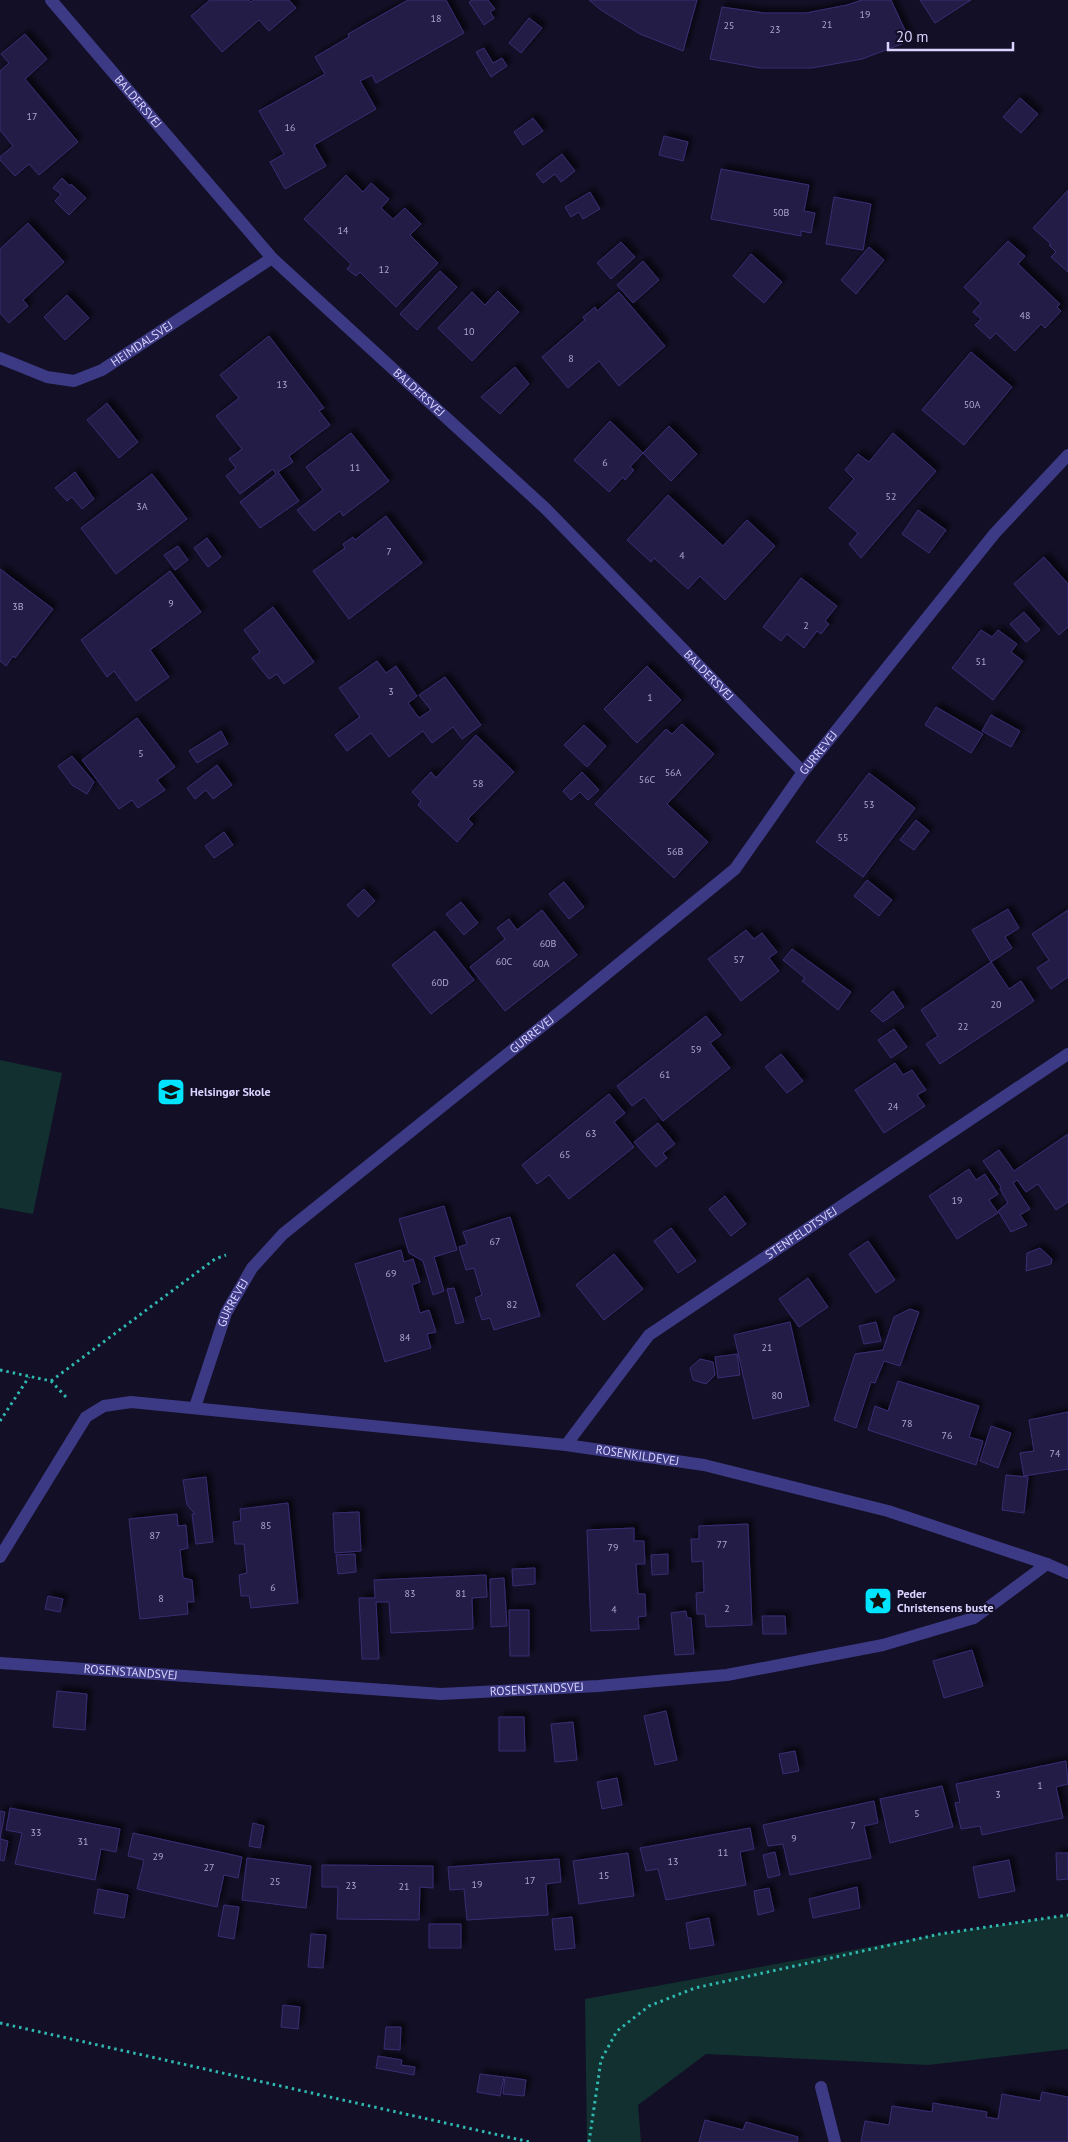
<svg xmlns="http://www.w3.org/2000/svg" width="1068" height="2142" viewBox="0 0 1068 2142" font-family="'PT Sans',sans-serif">
	<defs>
		<filter id="shadow"><feDropShadow dx="4.5" dy="-4.5" stdDeviation="2.5" flood-color="#0009"/></filter>
	</defs>
	<rect width="100%" height="100%" fill="#130f26"/>
	<path fill="#12302f" d="M0 1060 62 1073 33 1214 0 1208Z
		M1068 1915V2049L928 2065 706 2054 638 2105 641 2142H587L585 1999 940 1934Z"/>
	<path fill="#241b47" stroke="#3b2d73" filter="url(#shadow)" d="M210 0H249L251 2 253 0H289L296 8 269 31 259 20 222 52 191 16Z
		M408 0H446L464 33 376 83 372 75 360 81 376 109 314 145 326 166 285 189 270 162 284 154 259 111 325 74 315 57 349 37 348 34Z
		M472 0H488L495 9 490 12 494 18 484 25 469 2Z
		M589 0H697L683 51 640 34 601 10Z
		M862 0H891L910 41 862 59 812 68H760L710 59 722 7 764 13H806L847 5Z
		M920 0H971L935 23Z
		M529 18 542 28 521 53 509 43Z
		M25 34 47 59 25 79 78 142 39 175 29 164 15 176 0 160V157L13 146 0 130V71L9 63 1 54Z
		M484 48 493 63 502 58 507 66 491 77 476 52Z
		M1020 98 1038 114 1021 133 1003 117Z
		M533 118 543 131 523 145 514 132Z
		M664 136 688 142 683 161 659 155Z
		M562 154 575 171 561 182 555 174 543 183 536 174Z
		M721 169 809 185 804 211 815 213 811 233 801 231V236L711 219Z
		M346 175 363 192 371 183 389 199 381 208 393 219 405 208 421 224 410 235 438 263 396 307 360 272 356 276 347 269 351 264 304 219Z
		M62 178 70 186 71 184 86 198 69 215 55 201 61 194 53 188Z
		M1068 190V272L1051 257 1056 252 1049 245 1051 244 1033 228Z
		M590 192 600 209 583 219 579 212 571 217 565 207Z
		M834 197 871 204 863 250 826 244Z
		M28 223 64 262 23 300 28 306 9 323 0 313V249Z
		M1008 241 1025 256 1018 264 1060 304 1057 307 1061 311 1045 328 1041 324 1015 351 996 333 990 339 975 325 981 319 973 312 981 303 964 287Z
		M621 242 635 257 611 279 597 263Z
		M869 247 884 260 856 294 841 280Z
		M751 254 782 282 764 303 733 276Z
		M643 261 659 280 633 303 617 285Z
		M440 271 457 287 417 330 400 314Z
		M498 291 519 312 472 361 438 328 472 292 485 305Z
		M619 292 665 346 619 386 599 361 568 388 542 357 585 320 583 317 595 307 597 311Z
		M67 295 89 318 65 340 44 317Z
		M269 336 324 408 319 411 330 425 289 456 293 462 278 472 299 501 260 528 240 502 276 474 273 469 240 494 226 476 236 468 229 459 242 449 216 416 239 398 220 375Z
		M971 352 1012 387 964 445 922 410Z
		M515 367 529 384 500 414 481 397Z
		M107 403 138 442 119 458 87 420Z
		M610 421 643 453 630 467 634 470 625 480 623 477 609 492 574 460Z
		M669 426 697 454 671 481 643 453Z
		M351 433 389 481 343 516 340 511 314 531 297 510 323 490 306 467Z
		M893 433 936 471 861 558 849 544 858 533 829 508 854 479 845 470 858 454 869 462Z
		M75 472 94 499 82 509 72 497 67 501 55 488Z
		M152 474 187 519 116 574 81 528Z
		M668 495 723 546 747 520 775 546 725 600 700 576 688 589 654 558 651 562 627 540Z
		M918 510 946 530 929 553 902 534Z
		M386 516 422 563 349 619 313 571 345 548 343 544 353 537 355 540Z
		M207 538 221 557 208 567 194 548Z
		M178 546 188 560 175 570 164 555Z
		M1044 557 1068 584V627L1059 635 1014 584Z
		M0 569 53 609 15 658 13 656 6 666 0 661Z
		M170 571 201 612 150 650 169 677 136 701 114 671 107 677 81 640Z
		M801 578 837 606 825 621 829 624 821 634 817 631 804 648 787 634 781 641 763 627Z
		M273 607 314 662 284 684 277 674 269 679 252 658 260 652 244 630Z
		M1024 612 1040 630 1026 642 1010 624Z
		M981 630 992 637 998 630 1017 644 1011 652 1023 661 993 700 952 668Z
		M377 661 386 673 396 666 417 696 408 703 419 718 431 710 419 695 445 677 481 725 462 739 453 727 432 743 423 731 389 757 371 733 347 751 335 735 360 717 339 688Z
		M647 666 681 700 637 743 604 709Z
		M936 707 983 734 971 753 925 725Z
		M991 715 1020 731 1011 747 982 731Z
		M137 718 175 767 157 780 165 790 138 808 132 800 119 809 82 760Z
		M682 724 714 754 667 804 708 842 674 878 595 804 666 729 672 734Z
		M584 725 606 746 587 767 564 745Z
		M221 731 228 744 197 763 189 751Z
		M476 735 514 772 468 819 473 824 457 842 418 805 421 801 412 792 431 772 436 778Z
		M72 756 94 782 87 794 72 785 58 766Z
		M217 765 232 785 213 799 206 790 195 799 187 788Z
		M582 772 599 790 588 800 580 792 571 800 563 791Z
		M869 773 915 808 863 877 816 842Z
		M916 820 929 831 914 850 900 840Z
		M224 832 233 845 214 858 205 846Z
		M867 880 892 900 879 916 854 896Z
		M564 882 584 907 569 919 549 894Z
		M364 889 375 901 358 917 347 905Z
		M461 902 478 923 464 935 446 914Z
		M1008 909 1019 928 1005 937 1012 948 991 962 972 930Z
		M542 910 577 955 505 1011 470 967 505 939 497 928 509 919 517 930Z
		M1068 910V977L1051 989 1037 968 1049 960 1032 934Z
		M746 930 754 939 762 933 777 952 769 958 779 971 741 1001 708 959Z
		M435 931 474 980 431 1014 392 965Z
		M792 949 851 992 838 1010 802 981 805 978 783 960Z
		M991 962 1009 989 1021 981 1034 1001 940 1064 926 1044 938 1036 921 1010Z
		M893 991 904 1007 883 1022 871 1011Z
		M706 1016 721 1035 710 1043 730 1068 663 1121 644 1097 632 1106 617 1086Z
		M894 1029 907 1047 891 1058 878 1040Z
		M781 1054 803 1081 787 1093 765 1067Z
		M895 1063 903 1075 912 1070 926 1090 917 1095 925 1106 884 1133 855 1090Z
		M609 1094 625 1113 614 1122 634 1147 569 1199 549 1175 537 1184 522 1165Z
		M658 1123 675 1144 663 1153 667 1158 656 1167 634 1142Z
		M1068 1134V1202L1056 1210 1038 1184 1026 1192 1017 1180 1013 1183 1030 1209 1020 1215 1027 1225 1011 1232 998 1211 1008 1203 1000 1189 1001 1187 983 1161 999 1150 1014 1171Z
		M969 1169 976 1180 985 1174 998 1194 989 1200 998 1213 957 1239 929 1196Z
		M725 1196 746 1224 731 1236 709 1209Z
		M444 1206 457 1250 434 1257 444 1291 433 1295 423 1261 409 1253 399 1219Z
		M510 1217 540 1316 494 1330 490 1318 482 1320 475 1298 482 1295 474 1268 466 1270 459 1247 467 1244 463 1232Z
		M671 1228 696 1261 678 1273 654 1241Z
		M868 1241 895 1280 876 1293 849 1254Z
		M1040 1248 1052 1259 1051 1264 1026 1271 1027 1253Z
		M401 1250 404 1262 413 1259 420 1282 412 1285 420 1313 429 1310 436 1332 427 1334 431 1348 385 1362 355 1264Z
		M614 1254 643 1289 604 1320 576 1285Z
		M808 1278 828 1307 799 1327 779 1299Z
		M454 1288 464 1322 456 1324 447 1289Z
		M910 1309 919 1312 900 1366 884 1361 875 1383 871 1382 856 1428 834 1420 855 1354 883 1350 894 1317Z
		M790 1322 809 1406 753 1419 734 1335Z
		M876 1322 881 1341 864 1344 859 1326Z
		M737 1354 740 1375 718 1378 715 1357Z
		M700 1359 713 1362 715 1375 706 1384 693 1380 690 1368Z
		M898 1381 979 1406 969 1437 983 1441 976 1465 868 1430 875 1406 888 1411Z
		M1068 1412V1469L1024 1476 1020 1453 1034 1451 1029 1420Z
		M991 1426 1011 1433 998 1468 980 1461Z
		M1006 1475 1028 1477 1024 1513 1002 1510Z
		M206 1477 213 1542 196 1544 192 1514H195L187 1505 183 1480Z
		M288 1503 298 1603 251 1608 249 1596H241L239 1575 247 1573 244 1544H235L233 1522 241 1521 240 1509Z
		M359 1512 361 1551 335 1553 333 1513Z
		M177 1514 178 1526 186 1525 188 1548 180 1550 183 1578 192 1580 194 1602H187L188 1614 140 1619 129 1519Z
		M748 1524 752 1625 706 1627 705 1614H697L696 1593 704 1592 703 1561 692 1562 691 1539H699V1526Z
		M634 1528V1541H644L645 1564H636L638 1594H645L646 1616 638 1617 639 1629 591 1631 587 1530Z
		M355 1554 356 1572 338 1574 336 1555Z
		M668 1554V1574L652 1575 651 1555Z
		M535 1568V1584L513 1586 512 1569Z
		M486 1575 487 1597 472 1598 473 1629 391 1633 389 1602H376L379 1659H362L359 1598H375L374 1580Z
		M504 1578 507 1626 491 1627 490 1579Z
		M48 1596 63 1599 60 1612 45 1609Z
		M509 1610H529V1656H510Z
		M686 1611 687 1618H691L694 1654 675 1655 671 1613Z
		M762 1616H785L786 1634H763Z
		M972 1650 983 1686 944 1698 933 1661Z
		M57 1691 87 1694 85 1730 53 1727Z
		M666 1711 677 1760 655 1765 644 1716Z
		M499 1717H524L525 1751H499Z
		M573 1722 577 1760 555 1762 551 1724Z
		M795 1751 799 1771 783 1774 779 1754Z
		M1066 1761 1068 1784 1056 1787 1063 1818 982 1835 980 1826 961 1829 955 1803 960 1802 956 1784Z
		M617 1778 622 1805 602 1809 597 1782Z
		M942 1786 953 1827 890 1843 880 1799Z
		M874 1801 878 1823 864 1826 871 1858 790 1875 783 1844 768 1846 763 1825Z
		M10 1808 120 1829 116 1852 101 1849 95 1880 15 1864 22 1833 6 1830Z
		M0 1811 5 1812 0 1839Z
		M253 1823 264 1826 260 1848 249 1846Z
		M750 1828 754 1849 740 1852 746 1885 666 1900 658 1869 646 1871 640 1848Z
		M133 1833 242 1857 238 1878 224 1875 217 1907 137 1889 144 1860 128 1856Z
		M0 1839 8 1841 4 1861 0 1860Z
		M775 1852 780 1875 768 1878 763 1855Z
		M628 1853 634 1896 579 1904 573 1861Z
		M1056 1853H1068V1879L1057 1880Z
		M247 1858 311 1866 306 1908 242 1900Z
		M559 1859 561 1882 546 1884 548 1915 467 1920 464 1889 450 1890 448 1867Z
		M1009 1860 1015 1891 979 1898 973 1867Z
		M322 1865 433 1866V1888L420 1887 419 1920 337 1919 338 1887H322Z
		M857 1887 860 1908 813 1918 809 1899Z
		M769 1888 774 1911 758 1915 754 1891Z
		M98 1889 128 1895 124 1918 94 1913Z
		M224 1905 239 1907 234 1939 218 1936Z
		M572 1917 575 1948 555 1950 552 1919Z
		M709 1918 714 1945 690 1949 686 1923Z
		M429 1924H461V1948H429Z
		M311 1934 326 1935 323 1968 308 1967Z
		M283 2005 300 2007 298 2029 281 2027Z
		M386 2027H401L400 2050 384 2049Z
		M378 2056 402 2060 401 2065 415 2067 414 2075 376 2068Z
		M480 2074 504 2077 500 2096 477 2092Z
		M505 2077 526 2080 524 2096 503 2094Z
		M1042 2092 1068 2097V2142H861L865 2121 889 2125 892 2106 932 2112 933 2103 987 2112 986 2117 998 2119 1002 2094 1040 2101Z
		M705 2120 743 2130 746 2122 798 2137 797 2142H699Z"/>
	<g fill="none" stroke-linecap="round" stroke-linejoin="round">
		<path stroke="#2fb8b0" stroke-width="3" stroke-dasharray="2.5 4" stroke-linecap="butt" d="M0 1370 51 1381 66 1397
			M51 1381 215 1259 226 1255
			M0 1421 29 1377
			M0 2023 530 2142
			M589 2142 601 2060 617 2031 649 2006 695 1988 940 1934 1068 1915"/>
		<g stroke="#3d3a85" stroke-width="12">
			<path id="s1" d="M51 0 272 258 546 509 803 772"/>
			<path id="s2" d="M0 358 47 377 74 381 102 370 272 258"/>
			<path id="s3" d="M195 1407 226 1313 252 1268 283 1234 566 1007 735 869 803 772 995 533 1068 455"/>
			<path id="s4" d="M566 1445 649 1335 1068 1054"/>
			<path id="s5" d="M0 1557 86 1417 104 1406 131 1402 566 1445 704 1465 888 1511 1047 1564 1068 1573"/>
			<path id="s6" d="M0 1663 441 1694 598 1686 727 1675 883 1645 974 1618 1047 1564"/>
			<path d="M821 2087 835 2142"/>
		</g>
	</g>
	<defs>
		<symbol id="school-square" viewBox="-11 -11 22 22"><rect x="-9" y="-9" width="18" height="18" rx="4" fill="#00e5ff" stroke="#130f26"/><path d="M0-5L7-2L0 1L-7-2ZM-4 1L0 2.5L4 1V4Q0 6-4 4Z" fill="#111"/></symbol>
		<symbol id="sight-square" viewBox="-11 -11 22 22"><rect x="-9" y="-9" width="18" height="18" rx="4" fill="#00e5ff" stroke="#130f26"/><path d="M0-6L1.8-2.2L6-1.7L2.9 1.2L3.7 5.4L0 3.3L-3.7 5.4L-2.9 1.2L-6-1.7L-1.8-2.2Z" fill="#111"/></symbol>
	</defs>
	<g fill-rule="evenodd">
		<use href="#school-square" x="155" y="1076" width="32" height="32"/>
		<use href="#sight-square" x="862" y="1585" width="32" height="32"/>
	</g>
	<g text-anchor="middle" stroke-width="4" stroke-linejoin="round" paint-order="stroke">
		<g font-size="10" fill="#aca6d1">
			<text x="865" y="18">19</text>
			<text x="436" y="22">18</text>
			<text x="827" y="28">21</text>
			<text x="729" y="29">25</text>
			<text x="775" y="33">23</text>
			<text x="32" y="120">17</text>
			<text x="290" y="131">16</text>
			<text x="781" y="216">50B</text>
			<text x="343" y="234">14</text>
			<text x="384" y="273">12</text>
			<text x="1025" y="319">48</text>
			<text x="469" y="335">10</text>
			<text x="571" y="362">8</text>
			<text x="282" y="388">13</text>
			<text x="972" y="408">50A</text>
			<text x="605" y="466">6</text>
			<text x="355" y="471">11</text>
			<text x="891" y="500">52</text>
			<text x="142" y="510">3A</text>
			<text x="389" y="555">7</text>
			<text x="682" y="559">4</text>
			<text x="171" y="607">9</text>
			<text x="18" y="610">3B</text>
			<text x="806" y="629">2</text>
			<text x="981" y="665">51</text>
			<text x="391" y="695">3</text>
			<text x="650" y="701">1</text>
			<text x="141" y="757">5</text>
			<text x="673" y="776">56A</text>
			<text x="647" y="783">56C</text>
			<text x="478" y="787">58</text>
			<text x="869" y="808">53</text>
			<text x="843" y="841">55</text>
			<text x="675" y="855">56B</text>
			<text x="548" y="947">60B</text>
			<text x="739" y="963">57</text>
			<text x="504" y="965">60C</text>
			<text x="541" y="967">60A</text>
			<text x="440" y="986">60D</text>
			<text x="996" y="1008">20</text>
			<text x="963" y="1030">22</text>
			<text x="696" y="1053">59</text>
			<text x="665" y="1078">61</text>
			<text x="893" y="1110">24</text>
			<text x="591" y="1137">63</text>
			<text x="565" y="1158">65</text>
			<text x="957" y="1204">19</text>
			<text x="495" y="1245">67</text>
			<text x="391" y="1277">69</text>
			<text x="512" y="1308">82</text>
			<text x="405" y="1341">84</text>
			<text x="767" y="1351">21</text>
			<text x="777" y="1399">80</text>
			<text x="907" y="1427">78</text>
			<text x="947" y="1439">76</text>
			<text x="1055" y="1457">74</text>
			<text x="266" y="1529">85</text>
			<text x="155" y="1539">87</text>
			<text x="722" y="1548">77</text>
			<text x="613" y="1551">79</text>
			<text x="273" y="1591">6</text>
			<text x="410" y="1597">83</text>
			<text x="461" y="1597">81</text>
			<text x="161" y="1602">8</text>
			<text x="727" y="1612">2</text>
			<text x="614" y="1613">4</text>
			<text x="1040" y="1789">1</text>
			<text x="998" y="1798">3</text>
			<text x="917" y="1817">5</text>
			<text x="853" y="1829">7</text>
			<text x="36" y="1836">33</text>
			<text x="794" y="1842">9</text>
			<text x="83" y="1845">31</text>
			<text x="723" y="1856">11</text>
			<text x="158" y="1860">29</text>
			<text x="673" y="1865">13</text>
			<text x="209" y="1871">27</text>
			<text x="604" y="1879">15</text>
			<text x="530" y="1884">17</text>
			<text x="275" y="1885">25</text>
			<text x="477" y="1888">19</text>
			<text x="351" y="1889">23</text>
			<text x="404" y="1890">21</text>
		</g>
		<g font-size="12" fill="#d9d4ff" stroke="#130f26">
			<text dy="4" stroke="none"><textPath href="#s1" startOffset="134">BALDERSVEJ</textPath></text>
			<text dy="4" stroke="none"><textPath href="#s2" startOffset="156">HEIMDALSVEJ</textPath></text>
			<text dy="4" stroke="none"><textPath href="#s1" startOffset="539">BALDERSVEJ</textPath></text>
			<text dy="4" stroke="none"><textPath href="#s1" startOffset="944">BALDERSVEJ</textPath></text>
			<text dy="4" stroke="none"><textPath href="#s3" startOffset="921">GURREVEJ</textPath></text>
			<text dy="4" stroke="none"><textPath href="#s3" startOffset="516">GURREVEJ</textPath></text>
			<text dy="4" stroke="none"><textPath href="#s4" startOffset="321">STENFELDTSVEJ</textPath></text>
			<text dy="4" stroke="none"><textPath href="#s3" startOffset="111">GURREVEJ</textPath></text>
			<text dy="4" stroke="none"><textPath href="#s5" startOffset="722">ROSENKILDEVEJ</textPath></text>
			<text dy="4" stroke="none"><textPath href="#s6" startOffset="131">ROSENSTANDSVEJ</textPath></text>
			<text dy="4" stroke="none"><textPath href="#s6" startOffset="538">ROSENSTANDSVEJ</textPath></text>
		</g>
		<g font-size="12" font-weight="bold" fill="#d9d4ff" stroke="#130f26" text-anchor="start">
			<text x="190" y="1096">Helsingør Skole</text>
			<text x="897" y="1598">Peder<tspan x="897" dy="14">Christensens buste</tspan></text>
		</g>
	</g>
	<path d="M888 42v8h125v-8" fill="none" stroke="#d9d4ff" stroke-width="2.5"/>
	<text x="896" y="42" font-size="15" fill="#d9d4ff" stroke="#130f26" stroke-width="4" paint-order="stroke">20 m</text>
</svg>
